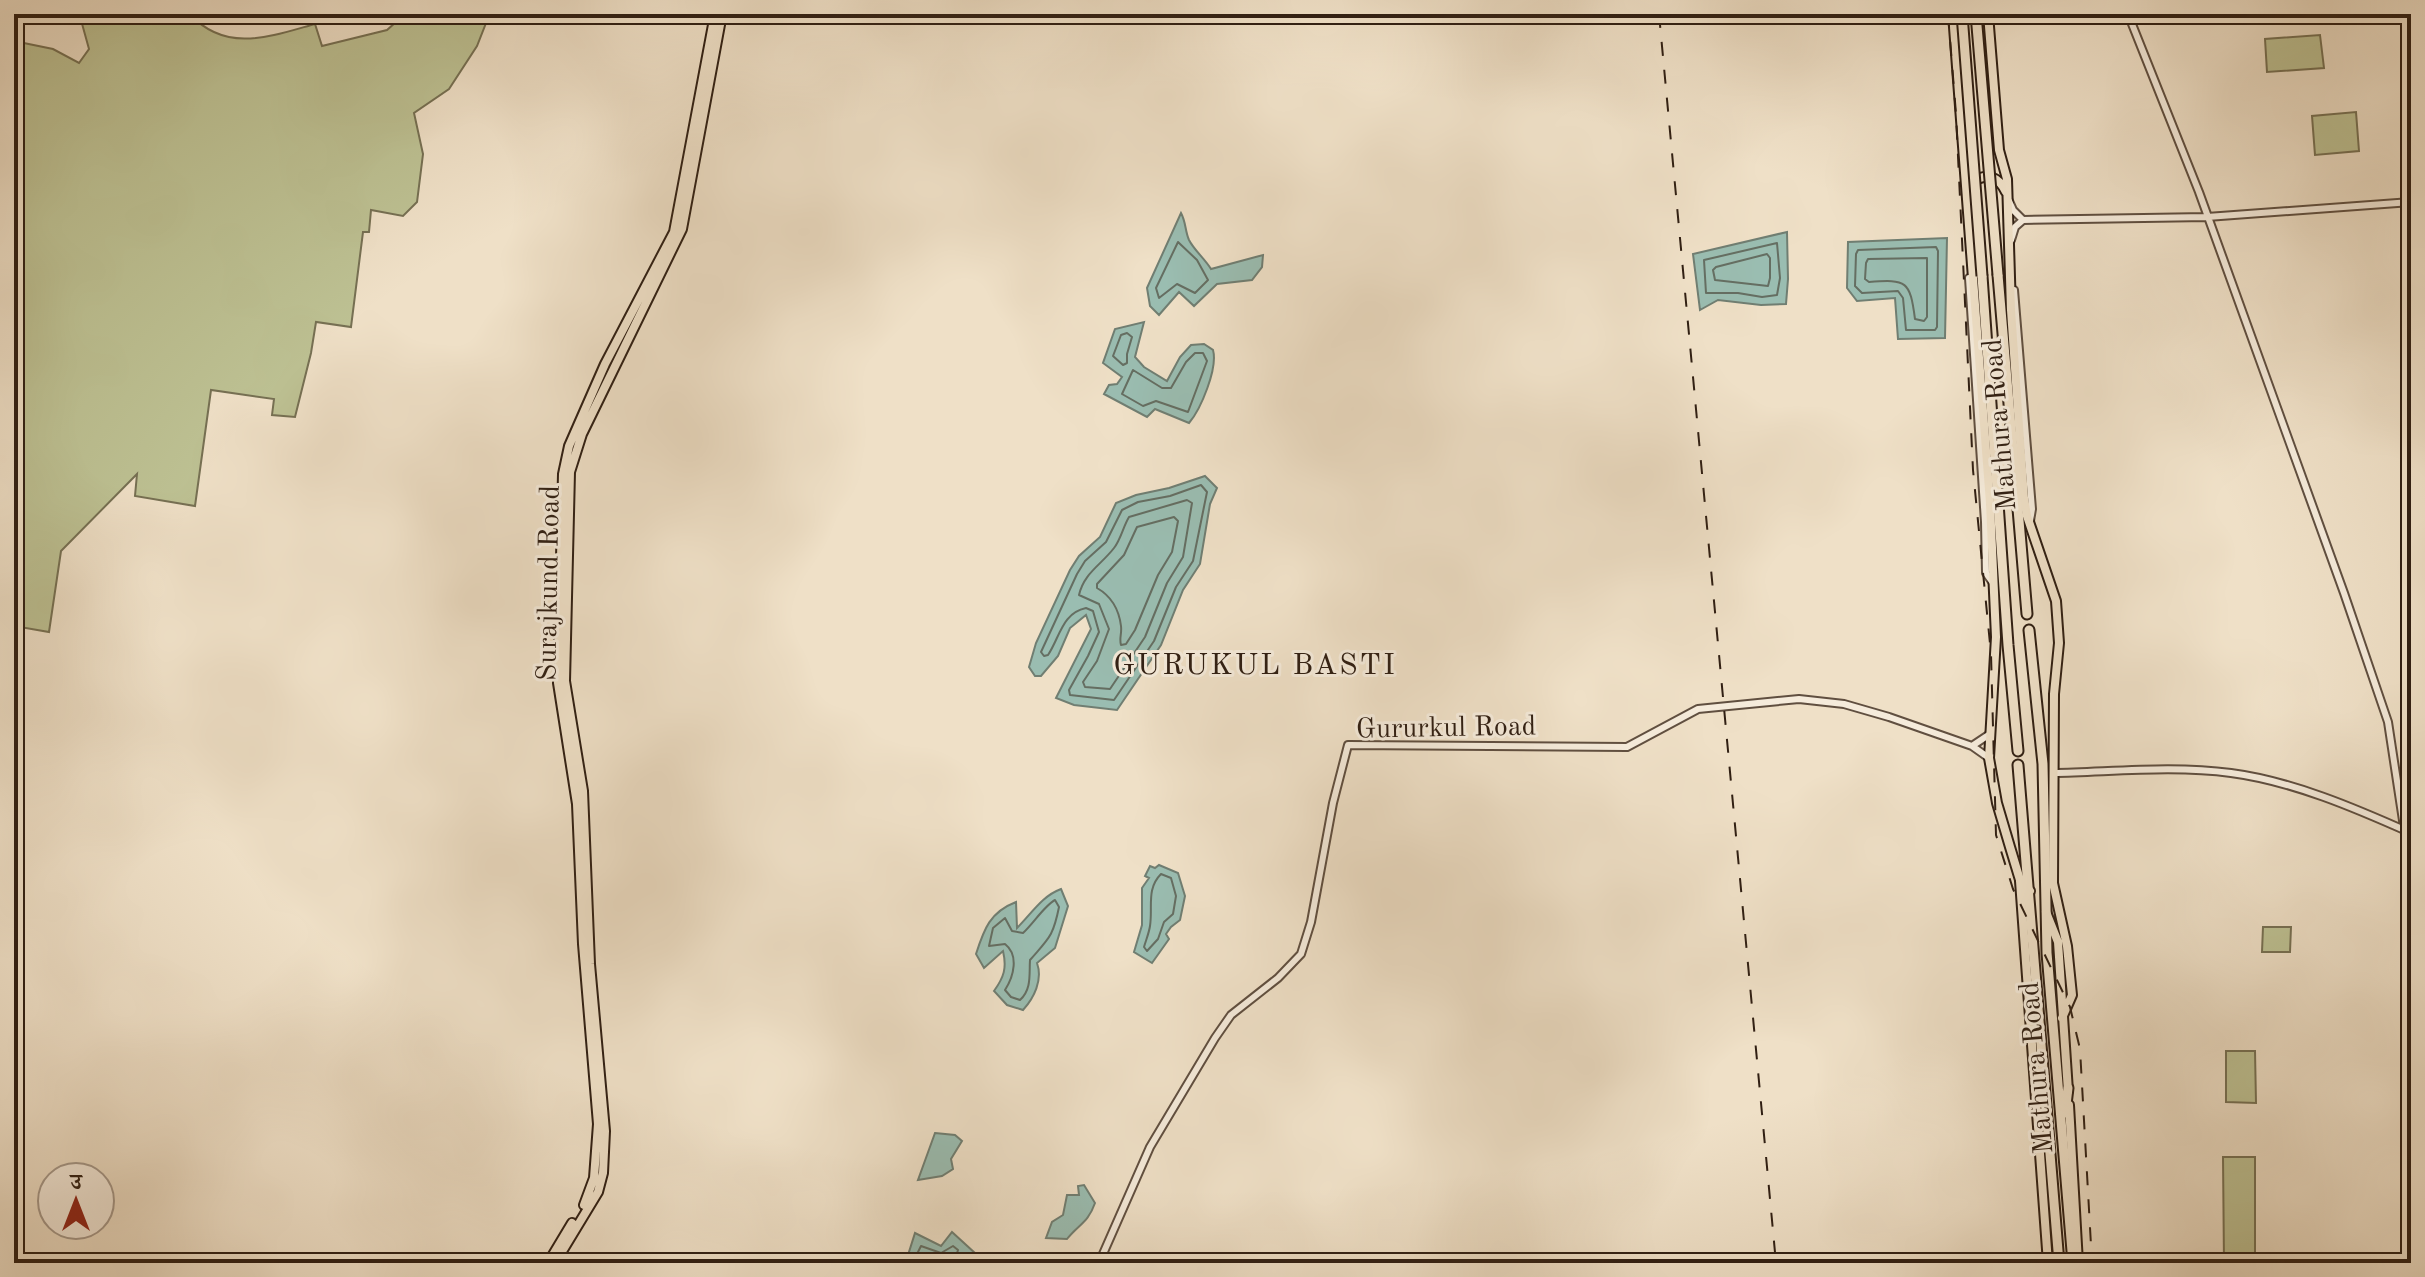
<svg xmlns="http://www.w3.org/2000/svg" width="2425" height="1277" viewBox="0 0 2425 1277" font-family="'Old Standard TT','Noto Serif Devanagari',serif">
	<rect width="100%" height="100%" fill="#efe0c7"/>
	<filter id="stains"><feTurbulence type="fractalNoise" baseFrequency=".0025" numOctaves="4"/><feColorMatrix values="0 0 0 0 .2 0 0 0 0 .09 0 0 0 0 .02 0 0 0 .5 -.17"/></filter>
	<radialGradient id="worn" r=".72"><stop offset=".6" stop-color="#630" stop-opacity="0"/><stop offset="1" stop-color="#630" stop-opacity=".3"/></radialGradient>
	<path fill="#bdc193" stroke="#767053" stroke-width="2" d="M86 14H190C226 54 272 36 315 24L322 46 387 30 405 14H475L486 23 477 46 449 89 414 113 423 154 417 202 403 216 371 210 369 232H363L351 327 316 322 311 353 295 417 272 415 274 399 211 390 195 506 135 496 137 474 61 551 49 632 14 626V41L53 49 79 63 89 49 81 20Z
		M2320 35 2324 68 2267 72 2265 39Z
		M2356 112 2359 151 2315 155 2312 116Z
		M2263 927H2291L2290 952H2262Z
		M2226 1051H2255L2256 1103 2226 1102Z
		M2223 1157H2255V1263H2224Z"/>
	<path fill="#9abdb1" stroke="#707e72" stroke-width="2" d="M1181 213C1186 222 1185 231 1189 240 1194 250 1205 259 1211 269L1263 255 1262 267 1252 280 1217 284 1194 306 1179 292 1159 315 1150 306 1147 288Z
		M1787 232 1788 279 1786 304 1761 305 1718 300 1700 310 1693 254Z
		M1947 238 1945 338 1898 339 1895 298 1857 301 1847 288 1848 242Z
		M1144 322 1135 357 1144 367 1167 381 1180 357 1191 345 1204 344 1213 350C1218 368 1201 409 1189 423L1155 409 1147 417 1104 394 1109 385 1117 384 1122 377 1103 363 1115 329Z
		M1205 476 1217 488 1210 504 1200 564 1183 590 1161 645 1117 710 1074 705 1056 698 1091 629 1086 615 1070 628 1058 656 1041 676H1035L1029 667 1036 643 1070 570 1079 556 1100 537 1116 503 1136 495 1169 488Z
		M1159 865 1178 873 1185 896 1180 920 1171 927 1166 934 1169 939 1152 963 1134 952 1142 925V888L1149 878 1145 876 1150 866 1155 868Z
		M1061 889 1068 906 1055 948 1037 963C1043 980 1034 998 1023 1010L1007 1005 994 991C1004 977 1007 968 1003 951L984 968 976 954C984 929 990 912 1016 902L1017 928C1032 913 1042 896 1061 889Z
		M935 1133 955 1135 962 1141 951 1159 953 1169 942 1176 918 1180Z
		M1084 1185 1095 1203C1088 1223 1079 1224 1067 1239L1046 1238 1052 1222 1063 1215 1067 1195H1079L1078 1186Z
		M952 1232 976 1254 955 1263H893L894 1257 908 1255 915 1233 941 1246Z"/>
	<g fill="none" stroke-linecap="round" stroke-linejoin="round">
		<path stroke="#656e62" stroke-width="2" d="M1178 242 1197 260 1208 280 1195 293 1177 284 1159 298 1156 288Z
			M1777 243 1780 278 1777 295 1762 297 1738 293H1706L1704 260Z
			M1936 247 1938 251 1937 327 1935 330H1906L1903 298 1898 291 1862 293 1855 286 1856 254 1858 250Z
			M1767 254 1770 258V278L1768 286 1715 280 1713 270 1716 267Z
			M1927 258V317L1924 321 1915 319C1910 281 1907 279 1869 282L1865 279 1866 263 1868 259Z
			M1127 333 1132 337 1127 354V363L1123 365 1113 356 1121 335Z
			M1203 353 1207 361 1188 412 1156 401 1143 406 1122 394 1133 370 1162 388H1171L1186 362 1195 353Z
			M1201 485 1207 492 1193 561 1176 587 1154 641 1114 700 1070 695 1069 690 1088 656 1099 632 1093 611 1086 608C1062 613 1060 637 1048 655L1044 656 1041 652 1077 574 1085 561 1106 542 1122 510 1138 502 1170 496Z
			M1187 500 1192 503 1183 557 1167 583 1145 637 1110 689 1085 687 1083 682 1097 661 1109 629 1099 604 1079 595C1084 573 1101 565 1114 548 1121 539 1123 527 1129 517Z
			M1174 517 1178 521 1172 552 1158 575 1135 630 1126 644 1121 645C1119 638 1122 634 1121 626 1119 610 1111 596 1097 588V584L1124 555 1137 527Z
			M1161 874 1171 878 1176 896 1173 914 1164 922 1158 939 1147 951 1144 947C1146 940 1149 933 1150 926 1153 907 1146 889 1161 874Z
			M1055 900 1059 907C1053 937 1049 938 1030 960 1029 974 1032 989 1020 1000L1011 997 1005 990C1014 976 1019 955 1005 944L989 946 993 928 1005 918 1012 931 1023 933C1033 924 1045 905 1055 900Z
			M909 1263 914 1260 921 1246 941 1253 953 1246 958 1250 954 1263"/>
		<defs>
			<path id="minor" d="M2128 14 2199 192 2344 593 2388 722 2411 873
				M2009 201 2013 210 2023 220 2207 217 2411 202
				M2011 240 2015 227 2023 220
				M1969 278 1985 522 1986 573 1993 583
				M2014 290 2032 509 2030 521
				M1972 746 1990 734
				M2053 773C2111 772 2173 765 2231 773 2292 781 2355 808 2411 833
				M1099 1263 1150 1147 1215 1038 1231 1015 1278 978 1301 954 1311 922 1333 803 1348 745 1627 747 1698 709 1799 699 1844 704 1889 717 1972 746 1989 758"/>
			<path id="major" d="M1953 14 1990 503 1996 637 1989 758 1997 803 2010 847 2020 880 2030 891
				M1988 14 1999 150 2007 179 2011 310 2024 498 2027 516 2056 601 2059 643 2054 694 2053 883 2067 946 2072 995 2062 1018
				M1973 182C1987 172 1999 177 2006 192
				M2020 881 2048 1263
				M2046 912 2058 942 2068 1091
				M2069 1105 2078 1263
				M584 1205 594 1178 598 1124 583 944 577 804 558 683 563 474 569 446 605 364 674 232 715 14
				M548 1263 572 1223
				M555 1263 598 1192 603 1173 605 1131 590 964 583 791 565 681 570 472 582 434 682 229 722 14"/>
			<path id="highway" d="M1998 275 2027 614
				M1982 276 2008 645 2018 751
				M2029 630 2043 764 2047 953 2073 1263
				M2018 765 2059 1263
				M2065 1113 2068 1088"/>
		</defs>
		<use href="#minor" stroke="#604f40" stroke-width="10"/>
		<use href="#major" stroke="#301f13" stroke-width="12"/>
		<use href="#highway" stroke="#301f13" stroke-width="13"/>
		<use href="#minor" stroke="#f5ebdb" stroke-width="6"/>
		<use href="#major" stroke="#efe0c7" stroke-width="8"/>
		<use href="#highway" stroke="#efe0c7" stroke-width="9"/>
		<path stroke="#301f13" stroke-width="2" stroke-dasharray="14 14" stroke-linecap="butt" d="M1659 14 1776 1263
			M1948 14 1956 114 1973 470 1991 654 1996 835 2013 889 2070 1007 2080 1049 2092 1263"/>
		<defs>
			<path id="highway-bridge" d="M1962 14 1982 276
				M1976 14 1998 275"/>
		</defs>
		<use href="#highway-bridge" stroke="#301f13" stroke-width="13" stroke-linecap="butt"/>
		<use href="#highway-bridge" stroke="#efe0c7" stroke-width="9"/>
	</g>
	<g text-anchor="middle" stroke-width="6" stroke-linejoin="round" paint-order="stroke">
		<g font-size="28" fill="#301f13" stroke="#f5ebdb">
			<text transform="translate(1998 425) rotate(-95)" y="10">Mathura Road</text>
			<text transform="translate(547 583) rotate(-89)" y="10">Surajkund Road</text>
			<text transform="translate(1446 726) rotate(-1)" y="10">Gururkul Road</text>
			<text transform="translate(2035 1068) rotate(-95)" y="10">Mathura Road</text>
		</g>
		<g font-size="30" letter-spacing="2" fill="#301f13" stroke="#f5ebdb">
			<text x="1255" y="674">GURUKUL BASTI</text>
		</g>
	</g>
	<rect width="2425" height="1277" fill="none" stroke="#efe0c7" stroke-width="48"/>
	<rect x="16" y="16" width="2393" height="1245" fill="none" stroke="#301f13" stroke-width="4"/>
	<rect x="24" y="24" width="2377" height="1229" fill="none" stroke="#301f13" stroke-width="2"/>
	<g transform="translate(76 1201)"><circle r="38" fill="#f5ebdb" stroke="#a6998b" stroke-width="2"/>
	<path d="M0-6L14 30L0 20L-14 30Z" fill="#8f2418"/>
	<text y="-12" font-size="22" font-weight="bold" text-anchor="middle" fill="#301f13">उ</text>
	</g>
	<rect width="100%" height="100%" filter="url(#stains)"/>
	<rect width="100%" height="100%" fill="url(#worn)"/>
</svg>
